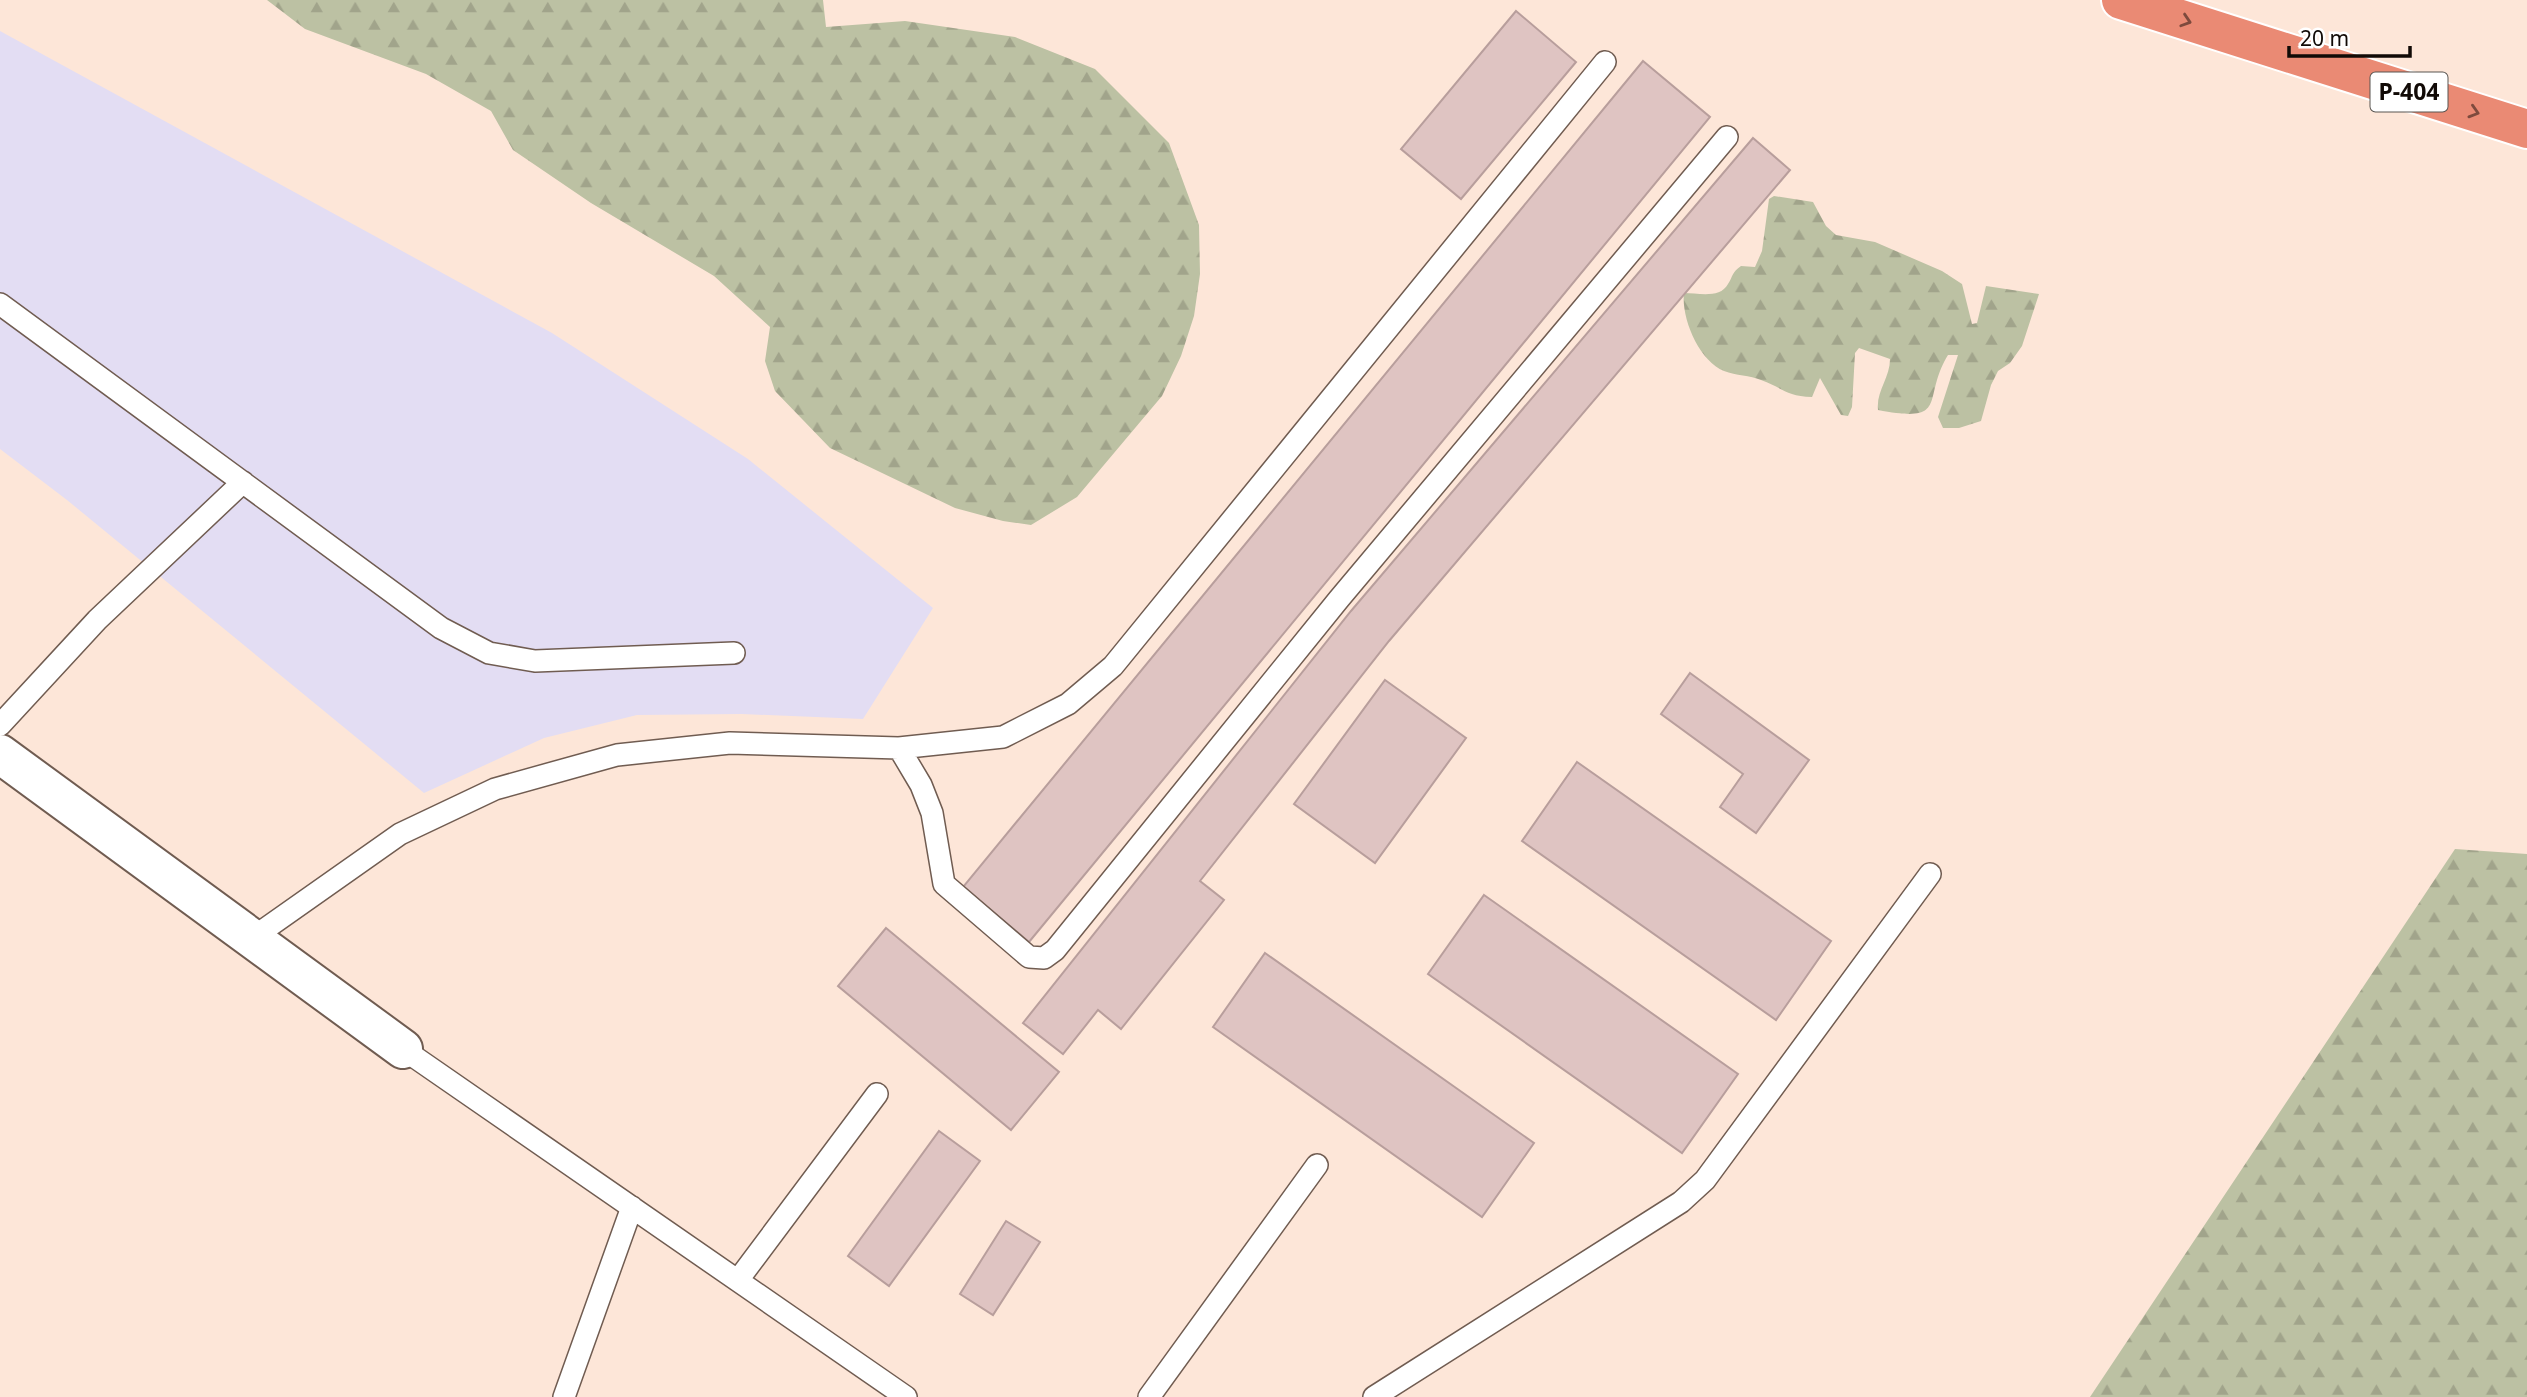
<svg xmlns="http://www.w3.org/2000/svg" width="2527" height="1397" viewBox="0 0 2527 1397" font-family="'Noto Sans',sans-serif">
	<defs>
		<pattern id="forest-firs" width="22" height="20" patternUnits="userSpaceOnUse" patternTransform="scale(1.75)"><rect width="22" height="20" fill="#bcc1a3"/><path d="M5 1l3.5 6h-7zM16 11l3.5 6h-7z" fill="#a1a48b"/></pattern>
	</defs>
	<rect width="100%" height="100%" fill="#fde6d8"/>
	<path fill="#e3ddf3" d="M0 31 552 333 748 459 933 608 863 719 742 714 637 715 544 738 424 793 67 500 0 449Z"/>
	<path fill="url(#forest-firs)" d="M267 0H823L826 27 905 21 1015 37 1095 69 1169 143 1199 225 1200 274 1194 316 1181 356 1162 396 1077 497 1031 525 1003 521 955 508 830 448 775 391 765 361 770 327 714 276 591 203 513 150 491 111 426 74 305 29Z
		M1774 196 1813 202 1826 226 1836 235 1875 242 1942 271 1962 284 1972 324 1977 323 1986 286 2039 294 2022 346 2010 363 1998 371 1991 385 1981 421 1959 428H1943L1938 417 1958 355H1948C1921 399 1951 424 1878 410 1876 391 1890 378 1890 359L1859 348 1855 353 1852 407 1848 416 1841 415 1820 378 1812 397C1786 396 1783 388 1761 380 1750 375 1736 376 1724 371 1699 361 1681 318 1684 293 1698 293 1720 299 1728 284 1733 276 1732 272 1741 266L1755 267 1762 251 1769 199Z
		M2455 849 2527 854V1397H2090Z"/>
	<path fill="#dfc4c2" stroke="#b89e9c" stroke-width="2" d="M1516 11 1576 62 1461 199 1401 149Z
		M1643 61 1710 117 1029 942 963 887Z
		M1753 138 1790 170 1389 641 1200 881 1224 900 1121 1029 1098 1010 1063 1054 1023 1023 1351 611Z
		M1690 673 1809 760 1756 833 1720 807 1743 774 1661 714Z
		M1385 680 1466 738 1375 863 1294 804Z
		M1577 762 1831 941 1776 1020 1522 841Z
		M1484 895 1738 1074 1682 1153 1428 974Z
		M886 928 1059 1072 1011 1130 838 986Z
		M1265 953 1534 1143 1482 1217 1213 1027Z
		M939 1131 980 1161 889 1286 848 1256Z
		M1006 1221 1040 1242 993 1315 960 1294Z"/>
	<g fill="none" stroke-linecap="round" stroke-linejoin="round">
		<defs>
			<path id="service" d="M0 304 441 628 489 653 535 661 734 653
				M0 725 97 620 243 482
				M899 748 921 785 932 813 944 884 1029 957 1044 958 1055 950 1339 599 1727 137
				M251 939 400 834 495 789 617 755 730 743 899 748 1003 737 1068 704 1113 666 1605 62
				M403 1049 906 1397
				M738 1280 877 1094
				M564 1397 632 1207
				M1149 1397 1317 1165
				M1374 1397 1681 1202 1705 1180 1930 874"/>
			<path id="minor" d="M0 754 403 1049"/>
			<path id="trunk" d="M2121 0 2527 129"/>
		</defs>
		<use href="#service" stroke="#705c51" stroke-width="24"/>
		<use href="#minor" stroke="#705c51" stroke-width="42"/>
		<use href="#trunk" stroke="#fff" stroke-width="42"/>
		<use href="#service" stroke="#fff" stroke-width="21"/>
		<use href="#minor" stroke="#fff" stroke-width="38"/>
		<use href="#trunk" stroke="#ea8a74" stroke-width="38"/>
	</g>
	<defs><path id="oneway-chevron" d="M-2-3.5L2.5 0L-2 3.5" fill="none" stroke-width="1.6" stroke-linecap="round" stroke-linejoin="round" transform="scale(1.75)"/></defs>
	<g stroke="#7e4a3d">
		<use href="#oneway-chevron" transform="translate(2186 21) rotate(18)"/>
		<use href="#oneway-chevron" transform="translate(2474 112) rotate(17)"/>
	</g>
	<g text-anchor="middle" stroke-width="5" stroke-linejoin="round" paint-order="stroke">
		<rect fill="#fff" stroke="#585451" stroke-width="2" x="2370.5" y="72.5" width="77" height="39" rx="5"/>
		<g font-size="23" font-weight="bold" fill="#110a06">
			<text x="2409" y="100">Р-404</text>
		</g>
	</g>
	<path d="M2289 46v10h121v-10" fill="none" stroke="#110a06" stroke-width="3.5"/>
	<text x="2300" y="46" font-size="21" fill="#110a06" stroke="#ffffff" stroke-width="5" paint-order="stroke">20 m</text>
</svg>
